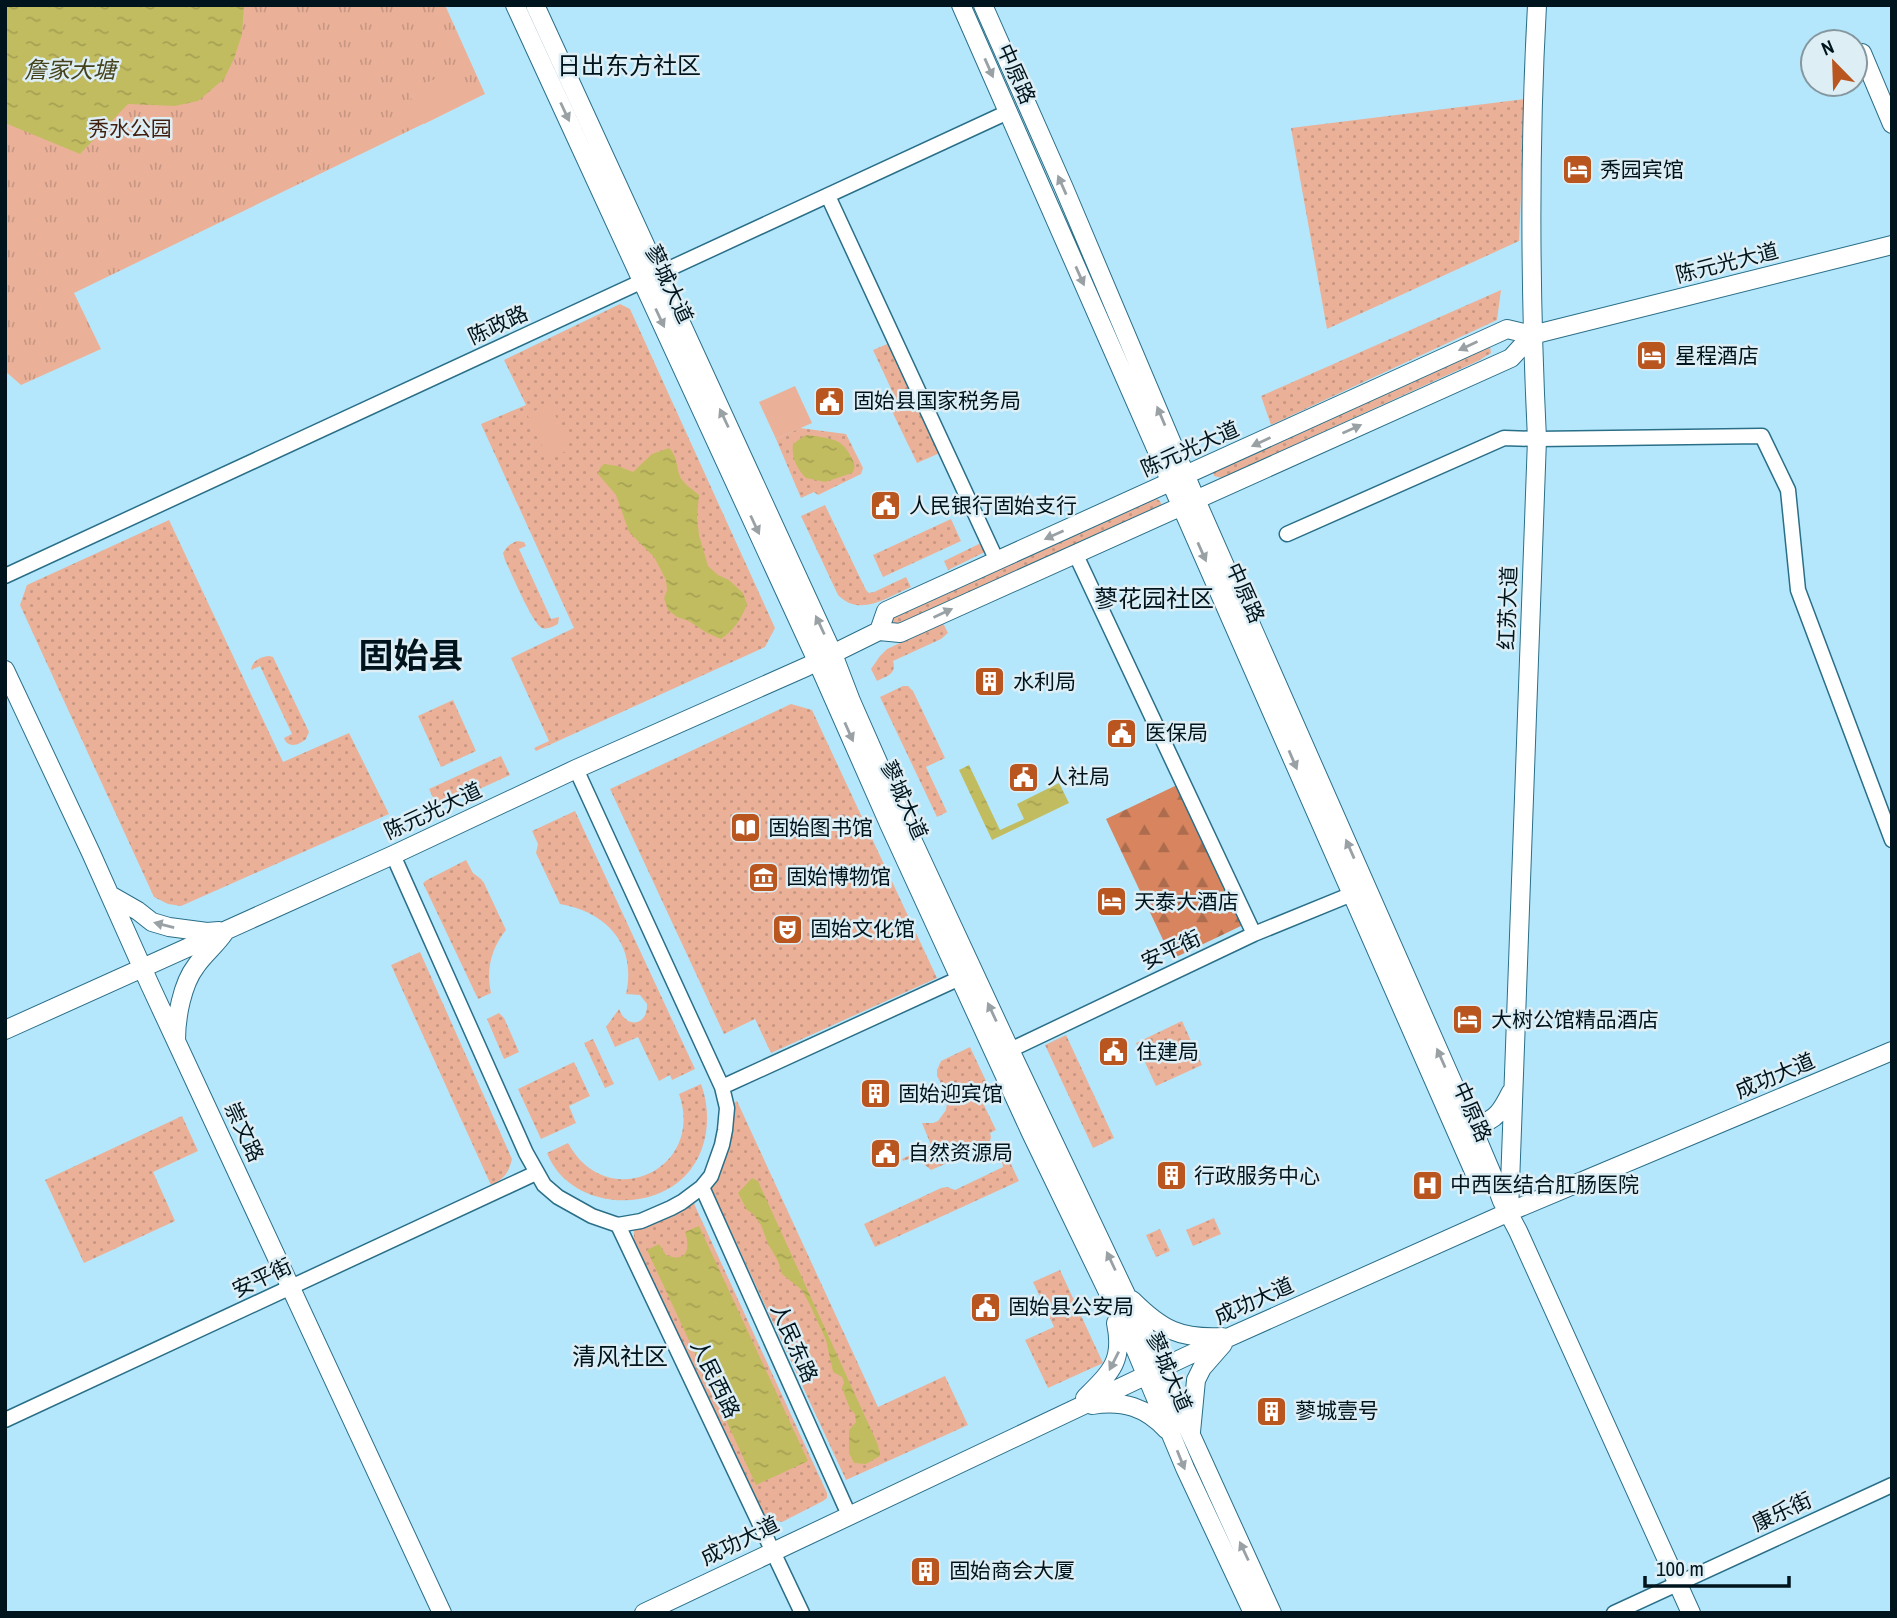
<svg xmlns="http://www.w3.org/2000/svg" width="1897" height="1618" viewBox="0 0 1897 1618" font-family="'Archivo Narrow','Noto Sans SC',sans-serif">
	<defs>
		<pattern id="grass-dots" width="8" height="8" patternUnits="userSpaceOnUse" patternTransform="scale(1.75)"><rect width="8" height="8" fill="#ebb198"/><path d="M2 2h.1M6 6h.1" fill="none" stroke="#c89783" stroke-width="1.8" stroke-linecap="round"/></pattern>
		<pattern id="forest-firs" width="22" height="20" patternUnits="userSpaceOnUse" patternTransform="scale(1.75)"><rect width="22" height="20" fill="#d8855f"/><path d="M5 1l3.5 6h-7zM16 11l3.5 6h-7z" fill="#ad6c4e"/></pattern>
		<pattern id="park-tufts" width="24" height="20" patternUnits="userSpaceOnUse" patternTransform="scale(1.75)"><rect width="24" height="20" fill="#ebb198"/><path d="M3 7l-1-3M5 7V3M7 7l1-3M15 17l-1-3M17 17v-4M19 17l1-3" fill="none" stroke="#c89783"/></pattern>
		<pattern id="water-ripples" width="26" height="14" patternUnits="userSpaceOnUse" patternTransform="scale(1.75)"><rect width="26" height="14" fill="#c2bc60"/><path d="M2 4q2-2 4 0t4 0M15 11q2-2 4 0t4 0" fill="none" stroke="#a5a153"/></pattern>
	</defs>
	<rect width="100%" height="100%" fill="#b5e7fc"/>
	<path fill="url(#grass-dots)" d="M1525 99 1519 241 1327 329 1291 128Z
		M1501 290 1497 320 1271 425 1261 396Z
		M620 304 630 309 775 628 765 647 536 751 534 748 549 741 511 658 574 628 481 424 526 405 504 360Z
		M892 342 942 452 917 463 889 405 893 393 873 350Z
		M1490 346 1491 353 1478 361 1222 478 1214 476 1213 471Z
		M800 428 846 434 863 468 861 474 818 495 814 492 801 498 776 439Z
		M1155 498 1160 501 1162 506 899 627 890 625V617Z
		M825 505 866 590 869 593 874 592 906 577 911 587C887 597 860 618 838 595L801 516Z
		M951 519 961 541 883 577 873 555Z
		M169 520 283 762 349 733 389 814 181 906 168 904 154 897 20 605 27 585Z
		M517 541 524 542 526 546 519 549 551 619 559 617 558 624C553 626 548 630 542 628 532 623 511 572 505 560L503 553C507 546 510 544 517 541Z
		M983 542 987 551 948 570 944 561Z
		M943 623 948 633 941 639 893 661C897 674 887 676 877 681L871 669 880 656 887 649Z
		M269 656 273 657 309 732 306 739C299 745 288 749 284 738L292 734 260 666 251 670C252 661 260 657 269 656Z
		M903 686H908L913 691 945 758 926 767 947 812 937 817 880 697Z
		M453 700 476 751 441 767 418 716Z
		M791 704 812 710 937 978 771 1053 755 1019 724 1034 610 789Z
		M501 756 510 775 438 808 429 789Z
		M575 811 695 1069 672 1080 670 1075 659 1081 638 1037 615 1047 606 1027 619 1009C627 1030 648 1025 647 1004L640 995 626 994C637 945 607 912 560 904L536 853 538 844 532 831Z
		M466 860 473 873 481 879 484 883 506 930C491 949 486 969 491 993L478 999 423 883 427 880Z
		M420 952 512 1159C509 1172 504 1179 491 1185L391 965Z
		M499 1013 504 1018 519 1052 504 1059 487 1019Z
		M1182 1021 1202 1065 1156 1086 1136 1043Z
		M1066 1035 1114 1138 1093 1148 1045 1045Z
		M593 1039 614 1084 605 1088 584 1043Z
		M970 1047 994 1098 983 1103 996 1130 990 1133 991 1137 989 1145 931 1170C923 1163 913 1156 903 1161L902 1159 912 1154 914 1156 924 1152 923 1148 931 1145 922 1123H933L938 1121 946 1110 948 1096 937 1076V1070L941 1061Z
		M574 1062 590 1096 569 1106 576 1123 541 1139 518 1089Z
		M701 1084C712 1113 709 1152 685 1176 647 1215 568 1207 547 1153L568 1143C607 1215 706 1170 679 1094Z
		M737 1101 878 1407 945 1376 968 1425 846 1480 707 1180 727 1108Z
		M182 1116 198 1151 153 1172 175 1221 84 1263 45 1180Z
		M1007 1159 1009 1160 1019 1181 875 1247 864 1224 941 1188 947 1187 955 1190 1003 1167 1002 1162Z
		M689 1203H694L696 1208 827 1493V1498L823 1501 782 1522 768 1519 761 1510 634 1242V1228Z
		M1214 1218 1221 1234 1193 1246 1186 1230Z
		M1160 1229 1170 1251 1156 1257 1146 1235Z
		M1060 1270 1103 1363 1048 1388 1025 1340 1054 1327 1033 1282Z"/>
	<path fill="url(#forest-firs)" d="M1177 785 1243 925 1172 959 1106 819Z"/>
	<path fill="url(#park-tufts)" d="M5 5H445L485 94 74 293 101 349 21 385 5 371Z"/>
	<path fill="#ebb198" d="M447 73 462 105 424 124 408 92Z
		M795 386 812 423 776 439 759 402Z
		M550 404 571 449 548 459 527 414Z"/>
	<path fill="url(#water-ripples)" d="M5 5H244L242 34 234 59 224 79 198 101 175 106 128 104 80 154 5 123Z
		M809 435C829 439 842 437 851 457 855 464 856 467 852 473L825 482 806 478C797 469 791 457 793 444L804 436Z
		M669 448C677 456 676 464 679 474 682 483 692 489 699 495L697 517 699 535 708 566 718 575 729 580 743 593 747 604C742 618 734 630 721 639L707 633 689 621 677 617 668 610 664 598 667 590 666 580 661 570 654 557 629 532 616 495 598 474 600 468 604 464 618 466 633 472 652 454Z
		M969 765 1000 830 1024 819 1017 804 1059 783 1069 803 992 840 959 770Z
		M752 1178 758 1181 878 1445 880 1456 866 1464 854 1463 849 1453V1430L856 1422 855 1414 850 1409 842 1388 844 1382 842 1377 833 1372 826 1340 810 1305 802 1290 782 1274 778 1261 768 1244 761 1225 753 1214 747 1210 738 1193Z
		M699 1226 808 1461 756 1485 647 1250 659 1244 666 1255C686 1263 691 1250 685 1232Z"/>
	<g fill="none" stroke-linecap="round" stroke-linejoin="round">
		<defs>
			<path id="minor" d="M828 196 997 561
				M1287 534 1504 438 1537 439 1762 436 1788 490 1798 590 1892 840
				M1075 553 1254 934
				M5 576 1008 112
				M393 855 526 1153 544 1185 558 1197 592 1216 618 1225 641 1221 671 1208 682 1202 702 1187 711 1176 722 1145 725 1130 727 1108 722 1087 576 769
				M1010 1050 1254 934 1352 894
				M722 1087 960 978
				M702 1187 849 1515
				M618 1225 802 1613
				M5 1420 536 1173
				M1614 1613 1892 1485"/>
			<path id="major" d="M515 5 817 661 889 824 1031 1133 1134 1346 1185 1468 1253 1613
				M535 5 833 654 851 701 911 837 1010 1050 1150 1345 1272 1613
				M961 5 1478 1181 1496 1188
				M983 5 1064 188 1196 500 1464 1108 1492 1174 1502 1201 1518 1231 1691 1613
				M1862 53 1892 124
				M879 631 886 611 1507 329 1532 335 1892 245
				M5 670 91 853 150 985 442 1613
				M110 895 138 911 152 922 169 927 207 932 219 931
				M5 1030 393 855 576 769 806 667 879 631 900 633 1511 358 1532 335
				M176 1040C176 1018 182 984 196 966 204 954 216 945 224 933
				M1466 1111 1477 1124C1496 1122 1503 1108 1511 1092
				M1509 1212 1537 439C1530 295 1529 150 1537 5
				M1132 1300C1162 1330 1180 1339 1222 1337
				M1085 1398C1111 1372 1124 1361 1116 1323
				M1092 1405C1123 1400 1146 1407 1167 1430
				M1191 1432 1196 1380 1202 1368 1223 1344
				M644 1613 1187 1356 1509 1212 1892 1051"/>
		</defs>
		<use href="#minor" stroke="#2a6f88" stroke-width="17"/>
		<use href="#major" stroke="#2a6f88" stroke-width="20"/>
		<use href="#minor" stroke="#fff" stroke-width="14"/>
		<use href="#major" stroke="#fff" stroke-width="18"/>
	</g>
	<defs><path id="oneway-solid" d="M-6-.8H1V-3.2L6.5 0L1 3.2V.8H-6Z" transform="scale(1.75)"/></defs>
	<g fill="#99a1a5">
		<use href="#oneway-solid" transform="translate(989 68) rotate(66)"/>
		<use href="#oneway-solid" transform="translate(565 112) rotate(65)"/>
		<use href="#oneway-solid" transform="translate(1062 185) rotate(-114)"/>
		<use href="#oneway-solid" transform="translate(1080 276) rotate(66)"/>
		<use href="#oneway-solid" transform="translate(660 318) rotate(65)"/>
		<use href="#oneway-solid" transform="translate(1468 346) rotate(155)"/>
		<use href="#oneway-solid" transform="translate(1161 416) rotate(-113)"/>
		<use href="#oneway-solid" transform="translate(724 418) rotate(-115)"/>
		<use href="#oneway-solid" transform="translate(1352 429) rotate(-24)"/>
		<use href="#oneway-solid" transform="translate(1261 442) rotate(155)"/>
		<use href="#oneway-solid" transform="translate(755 525) rotate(65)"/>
		<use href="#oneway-solid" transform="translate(1054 535) rotate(156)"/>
		<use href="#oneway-solid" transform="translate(1202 552) rotate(66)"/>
		<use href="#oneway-solid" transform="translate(943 613) rotate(-25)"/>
		<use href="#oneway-solid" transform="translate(820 625) rotate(-115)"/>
		<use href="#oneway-solid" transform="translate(849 732) rotate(66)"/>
		<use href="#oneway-solid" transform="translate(1293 760) rotate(67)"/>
		<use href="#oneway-solid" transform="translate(1350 849) rotate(-114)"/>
		<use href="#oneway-solid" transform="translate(164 925) rotate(-166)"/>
		<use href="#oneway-solid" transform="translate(992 1012) rotate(-115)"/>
		<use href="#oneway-solid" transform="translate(1441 1058) rotate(-114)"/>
		<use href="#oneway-solid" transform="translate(1111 1261) rotate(-115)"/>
		<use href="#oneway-solid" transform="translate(1114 1361) rotate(117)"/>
		<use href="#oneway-solid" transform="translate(1181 1460) rotate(68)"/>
		<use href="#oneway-solid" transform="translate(1244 1551) rotate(-115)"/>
	</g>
	<defs>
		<symbol id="hotel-square" viewBox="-11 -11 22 22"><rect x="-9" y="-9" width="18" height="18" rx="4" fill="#b95620" stroke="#deeef5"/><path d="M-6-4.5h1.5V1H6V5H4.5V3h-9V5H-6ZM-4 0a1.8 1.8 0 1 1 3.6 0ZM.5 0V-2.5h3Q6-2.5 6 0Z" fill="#fff"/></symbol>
		<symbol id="civic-square" viewBox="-11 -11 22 22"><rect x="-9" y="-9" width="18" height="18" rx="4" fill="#b95620" stroke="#deeef5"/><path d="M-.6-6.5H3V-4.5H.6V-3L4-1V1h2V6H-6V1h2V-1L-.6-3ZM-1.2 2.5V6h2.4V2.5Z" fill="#fff"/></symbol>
		<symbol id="building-square" viewBox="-11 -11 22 22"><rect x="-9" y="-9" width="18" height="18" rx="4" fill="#b95620" stroke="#deeef5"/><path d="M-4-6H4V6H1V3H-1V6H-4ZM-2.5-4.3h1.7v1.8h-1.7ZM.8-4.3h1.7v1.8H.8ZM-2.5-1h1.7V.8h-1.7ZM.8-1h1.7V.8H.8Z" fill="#fff"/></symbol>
		<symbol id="library-square" viewBox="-11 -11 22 22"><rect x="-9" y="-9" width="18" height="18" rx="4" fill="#b95620" stroke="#deeef5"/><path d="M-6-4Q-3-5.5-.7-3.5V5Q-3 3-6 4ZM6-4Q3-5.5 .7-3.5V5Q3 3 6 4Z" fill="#fff"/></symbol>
		<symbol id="museum-square" viewBox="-11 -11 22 22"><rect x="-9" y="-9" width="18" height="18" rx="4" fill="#b95620" stroke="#deeef5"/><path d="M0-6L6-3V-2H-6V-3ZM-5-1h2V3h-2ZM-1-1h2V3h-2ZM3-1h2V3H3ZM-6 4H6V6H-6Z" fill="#fff"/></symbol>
		<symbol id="theatre-square" viewBox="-11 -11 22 22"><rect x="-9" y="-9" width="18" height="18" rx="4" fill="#b95620" stroke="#deeef5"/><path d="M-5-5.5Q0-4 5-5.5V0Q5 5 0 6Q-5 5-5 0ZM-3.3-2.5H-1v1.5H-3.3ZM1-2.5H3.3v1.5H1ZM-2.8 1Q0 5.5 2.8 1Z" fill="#fff"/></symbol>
		<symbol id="hospital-square" viewBox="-11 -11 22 22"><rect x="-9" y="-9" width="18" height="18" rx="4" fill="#b95620" stroke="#deeef5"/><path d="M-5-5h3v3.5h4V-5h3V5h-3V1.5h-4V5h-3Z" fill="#fff"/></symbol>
	</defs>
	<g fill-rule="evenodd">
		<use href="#hotel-square" x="1560" y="152" width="35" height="35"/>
		<use href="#hotel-square" x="1634" y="338" width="35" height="35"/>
		<use href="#civic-square" x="812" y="384" width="35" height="35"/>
		<use href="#civic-square" x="868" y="488" width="35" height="35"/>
		<use href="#building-square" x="972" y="664" width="35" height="35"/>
		<use href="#civic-square" x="1104" y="716" width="35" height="35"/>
		<use href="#civic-square" x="1006" y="760" width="35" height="35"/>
		<use href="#library-square" x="728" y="810" width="35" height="35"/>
		<use href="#museum-square" x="746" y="860" width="35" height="35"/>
		<use href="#hotel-square" x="1094" y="884" width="35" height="35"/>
		<use href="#theatre-square" x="770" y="912" width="35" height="35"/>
		<use href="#hotel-square" x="1450" y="1002" width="35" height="35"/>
		<use href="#civic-square" x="1096" y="1034" width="35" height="35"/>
		<use href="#building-square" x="858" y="1076" width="35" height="35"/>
		<use href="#civic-square" x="868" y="1136" width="35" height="35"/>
		<use href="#building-square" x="1154" y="1158" width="35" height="35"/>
		<use href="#hospital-square" x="1410" y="1168" width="35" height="35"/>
		<use href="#civic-square" x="968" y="1290" width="35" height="35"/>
		<use href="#building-square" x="1254" y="1394" width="35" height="35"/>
		<use href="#building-square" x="908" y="1554" width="35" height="35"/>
	</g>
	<g text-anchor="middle" stroke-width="5" stroke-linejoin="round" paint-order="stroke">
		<g font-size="21" fill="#00141d" stroke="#deeef5">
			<text transform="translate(1016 74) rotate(66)" y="7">中原路</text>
			<text transform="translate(1727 263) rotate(-14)" y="7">陈元光大道</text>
			<text transform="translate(669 284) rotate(65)" y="7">蓼城大道</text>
			<text transform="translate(498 325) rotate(-25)" y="7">陈政路</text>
			<text transform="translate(1190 449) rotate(-24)" y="7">陈元光大道</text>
			<text transform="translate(1245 593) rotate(66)" y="7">中原路</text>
			<text transform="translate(1508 608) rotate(-88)" y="7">红苏大道</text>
			<text transform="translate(904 800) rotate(66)" y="7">蓼城大道</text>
			<text transform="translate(433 811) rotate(-25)" y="7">陈元光大道</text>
			<text transform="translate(1171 950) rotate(-25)" y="7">安平街</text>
			<text transform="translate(1775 1076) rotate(-23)" y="7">成功大道</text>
			<text transform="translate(1472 1112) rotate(66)" y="7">中原路</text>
			<text transform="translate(244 1132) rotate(65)" y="7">崇文路</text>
			<text transform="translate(262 1278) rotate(-25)" y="7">安平街</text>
			<text transform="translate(1254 1301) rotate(-24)" y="7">成功大道</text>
			<text transform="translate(794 1343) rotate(66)" y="7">人民东路</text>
			<text transform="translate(1169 1372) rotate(67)" y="7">蓼城大道</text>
			<text transform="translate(715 1379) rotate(64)" y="7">人民西路</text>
			<text transform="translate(1782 1512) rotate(-25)" y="7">康乐街</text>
			<text transform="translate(740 1541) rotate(-26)" y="7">成功大道</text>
		</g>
		<g font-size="21" fill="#411f0f" stroke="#deeef5">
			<text x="130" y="136">秀水公园</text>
		</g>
		<g font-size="21" fill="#00141d" stroke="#deeef5" text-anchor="start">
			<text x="1600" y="177">秀园宾馆</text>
			<text x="1675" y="363">星程酒店</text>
			<text x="853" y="408">固始县国家税务局</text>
			<text x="909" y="513">人民银行固始支行</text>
			<text x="1013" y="689">水利局</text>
			<text x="1145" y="740">医保局</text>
			<text x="1047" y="784">人社局</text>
			<text x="768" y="835">固始图书馆</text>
			<text x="786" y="884">固始博物馆</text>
			<text x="1134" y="909">天泰大酒店</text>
			<text x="810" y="936">固始文化馆</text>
			<text x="1491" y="1027">大树公馆精品酒店</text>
			<text x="1136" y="1059">住建局</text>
			<text x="898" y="1101">固始迎宾馆</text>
			<text x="908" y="1160">自然资源局</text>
			<text x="1194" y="1183">行政服务中心</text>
			<text x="1450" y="1192">中西医结合肛肠医院</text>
			<text x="1008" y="1314">固始县公安局</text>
			<text x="1295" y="1418">蓼城壹号</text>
			<text x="949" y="1578">固始商会大厦</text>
		</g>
		<g font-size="23" font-style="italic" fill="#46431c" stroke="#deeef5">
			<text x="70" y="78">詹家大塘</text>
		</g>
		<g font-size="24" fill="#00141d" stroke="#deeef5">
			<text x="629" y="74">日出东方社区</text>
			<text x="1154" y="607">蓼花园社区</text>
			<text x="620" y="1365">清风社区</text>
		</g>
		<g font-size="35" font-weight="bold" fill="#00141d" stroke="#deeef5">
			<text x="411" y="668">固始县</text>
		</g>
	</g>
	<rect width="1897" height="1618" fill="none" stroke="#00141d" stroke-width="14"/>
	<g transform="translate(1834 63) rotate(337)"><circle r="33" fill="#deeef5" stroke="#85979f" stroke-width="2"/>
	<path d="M0-5L12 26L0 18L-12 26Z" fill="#b95620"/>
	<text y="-10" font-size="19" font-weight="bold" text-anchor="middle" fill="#00141d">N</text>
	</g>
	<path d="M1645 1576v10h144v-10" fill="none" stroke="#00141d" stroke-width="3.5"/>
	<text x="1656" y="1576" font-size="21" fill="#00141d" stroke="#deeef5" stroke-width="5" paint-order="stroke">100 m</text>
</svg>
